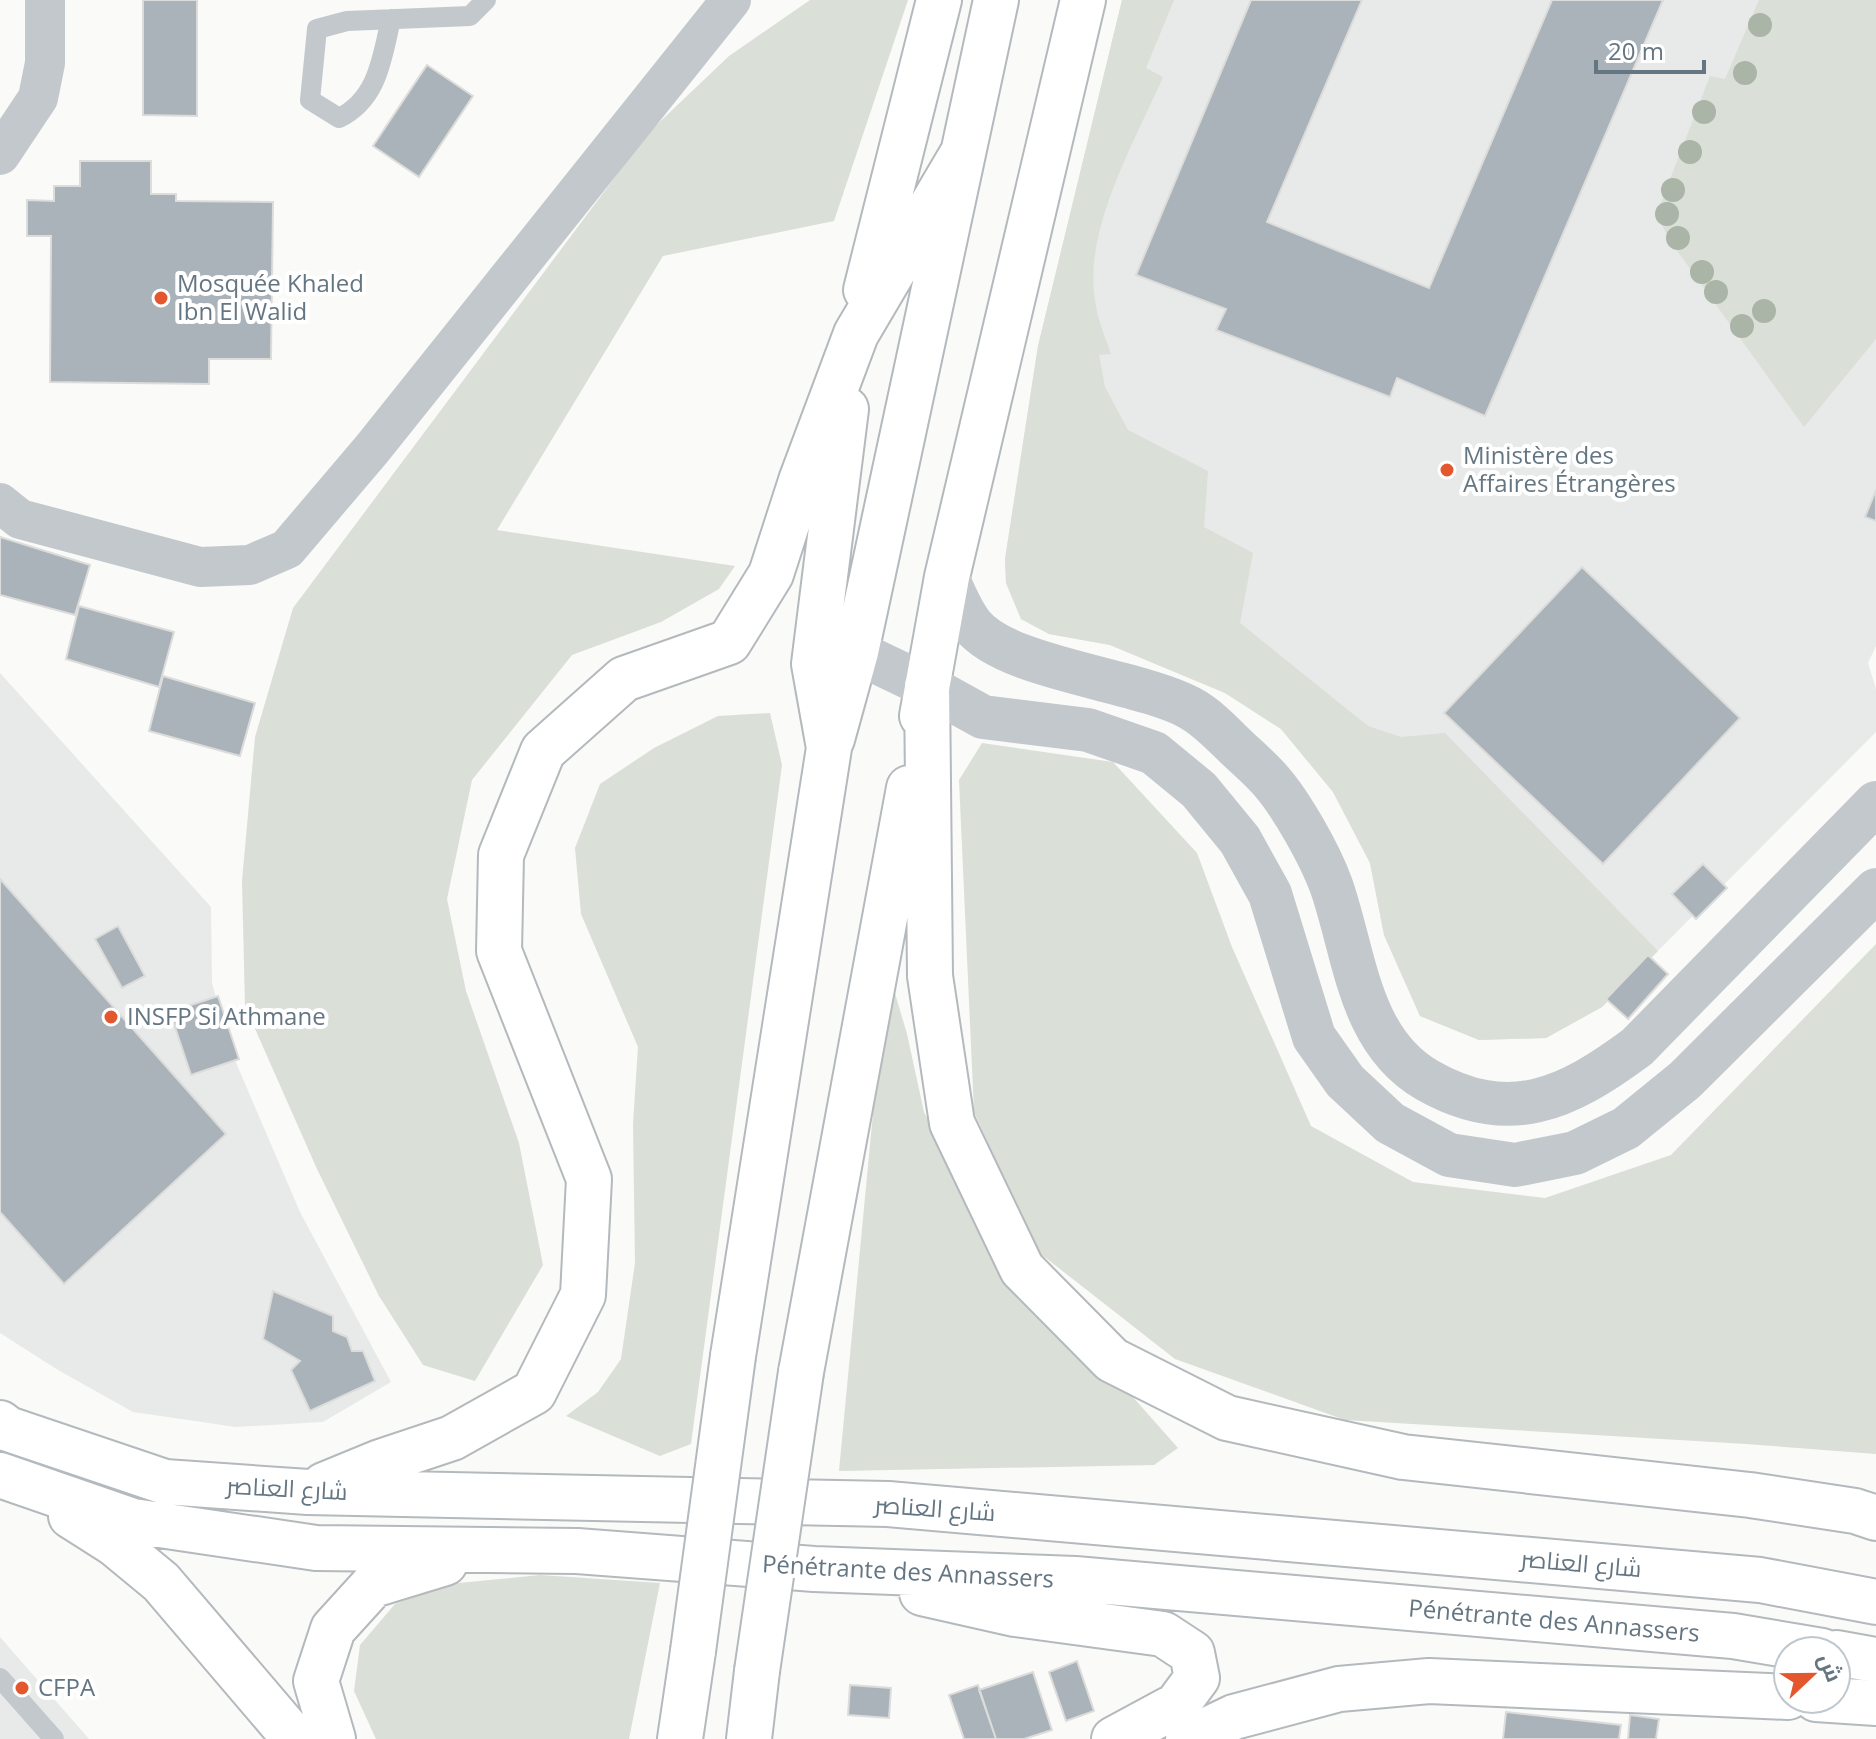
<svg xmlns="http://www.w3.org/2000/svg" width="1876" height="1739" viewBox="0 0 1876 1739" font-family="'Open Sans',Cairo,sans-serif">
	<rect width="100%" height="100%" fill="#fafaf8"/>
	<path fill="#e8e9e9" d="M1122 0H1876V646L1868 663 1876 689V732L1602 1007 1546 1038 1479 1040 1420 1016 1384 935 1370 863 1333 792 1281 729 1225 693 1110 645 1049 634 1021 619 1006 583 1005 559 1038 346Z
		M0 673 211 907 212 983 231 1051 300 1212 391 1382 323 1422 236 1427 133 1412 58 1370 0 1333Z
		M0 1637 89 1739H0Z"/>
	<path fill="#dadfd7" d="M810 0H908L834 221 663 256 497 530 735 566 719 589 661 622 572 655 472 780 447 899 466 991 519 1143 543 1265 475 1381 423 1365 379 1296 317 1169 245 1006 242 881 255 737 293 608 648 133 729 56Z
		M1122 0H1174L1146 68 1163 77C1135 141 1083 230 1095 300 1097 318 1105 337 1111 354L1099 355 1105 387 1128 430 1208 471 1204 527 1253 553 1240 623 1368 726 1401 737 1445 733 1658 951 1602 1007 1546 1038 1479 1040 1420 1016 1384 935 1370 863 1333 792 1281 729 1225 693 1110 645 1049 634 1021 619 1006 583 1005 559 1038 346Z
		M1759 0H1876V339L1804 427 1668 238 1660 220V205L1710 76 1725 79Z
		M770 713 782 765 691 1444 660 1456 566 1416 598 1392 621 1359 635 1263 633 1124 638 1047 581 914 575 848 600 784 654 748 718 716Z
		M982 743 1113 762 1197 853 1232 947 1311 1126 1413 1182 1545 1198 1671 1155 1876 944V1454L1746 1444 1345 1420 1175 1359 1037 1251 974 1112 959 780Z
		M887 966 907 1034 924 1112 1012 1287 1124 1387 1178 1448 1154 1465 839 1471Z
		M540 1575 660 1583 629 1739H376L354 1691 360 1645 395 1604 449 1584Z"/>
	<path fill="#aab3b9" stroke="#dcdcda" stroke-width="2" d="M143 0H197V116L143 115Z
		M1251 0H1362L1267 222 1429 288 1552 0H1663L1485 416 1397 378 1390 397 1216 330 1226 309 1136 275Z
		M427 65 473 96 419 177 373 146Z
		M80 161H151V194H176V201L273 202 271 359H209V384L50 382 51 236H27V200L54 201V186H80Z
		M1876 490V521L1865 517Z
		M0 537 90 565 75 615 0 595Z
		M1582 567 1740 718 1603 864 1444 713Z
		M79 606 174 632 159 687 66 659Z
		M163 676 255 703 240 756 149 731Z
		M1703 864 1727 888 1696 919 1672 894Z
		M0 879 226 1134 64 1284 0 1212Z
		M118 926 145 976 122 988 95 939Z
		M1648 955 1668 974 1628 1019 1606 999Z
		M218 996 239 1059 191 1075 170 1012Z
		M273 1291 333 1316V1331L347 1337 352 1351H363L375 1381 310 1411 291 1370 300 1361 263 1339Z
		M1077 1661 1094 1711 1066 1721 1049 1672Z
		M1033 1672 1052 1730 1024 1739H996L979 1690Z
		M850 1685 891 1688 889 1718 848 1715Z
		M978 1685 996 1739H964L949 1695Z
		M1506 1712 1621 1725 1619 1739H1503Z
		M1630 1715 1659 1719 1656 1739H1628Z"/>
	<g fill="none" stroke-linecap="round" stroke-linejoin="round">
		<defs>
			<path id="trunk" d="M866 290 939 0
				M927 686 930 976 952 1123 1022 1269 1112 1360 1227 1418 1403 1457 1750 1495 1855 1511 1876 1518
				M922 716 947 577 1083 0
				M832 739 856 652 996 0
				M733 1356 829 748 814 664 846 409
				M801 1372 909 788
				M0 1423 8 1429 165 1482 308 1492 888 1504 1760 1580 1876 1602
				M0 1475 133 1521 316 1548 577 1551 814 1569 1075 1579 1733 1636 1822 1651
				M324 1485 380 1462 452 1438 534 1392 583 1295 589 1179 499 951 501 855 543 751 624 679 729 642 771 574 801 481 856 334 961 156
				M71 1516 115 1544 161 1582 295 1739
				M922 1593 1015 1614 1163 1634 1192 1653 1197 1678 1177 1705 1114 1739
				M1836 1653 1876 1660
				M1816 1699 1876 1703
				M333 1739 316 1681 333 1629 373 1585 445 1563
				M680 1739 693 1651
				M749 1739 757 1671
				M1188 1739 1234 1717 1339 1689 1429 1681 1788 1697"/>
		</defs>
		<use href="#trunk" stroke="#b4b9bd" stroke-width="48"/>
		<path stroke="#c3c8cc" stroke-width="20" d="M391 19C382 58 378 99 339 118L310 100 317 29 347 21 470 16 486 0
			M0 1678 54 1739"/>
		<path stroke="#c3c8cc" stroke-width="40" d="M0 155 38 98 45 63V0
			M0 503 20 519 200 567 250 565 287 549 372 449 731 0"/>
		<path stroke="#c3c8cc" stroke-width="44" d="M947 577C954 593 961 611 972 625 1007 669 1136 679 1190 708 1205 716 1220 731 1232 743 1244 755 1259 767 1271 781 1292 805 1320 855 1331 885 1355 953 1358 1040 1427 1080 1509 1127 1567 1099 1637 1047L1876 803
			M856 652 927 686 983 717 1088 730 1154 753 1199 790 1240 840 1270 894 1314 1037 1345 1081 1390 1123 1449 1155 1515 1165 1575 1153 1626 1128 1685 1080 1876 890"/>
		<use href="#trunk" stroke="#fff" stroke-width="44"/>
		<defs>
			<path id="trunk-bridge" d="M693 1651 733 1356
				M757 1671 801 1372"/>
		</defs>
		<use href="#trunk-bridge" stroke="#b4b9bd" stroke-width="48" stroke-linecap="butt"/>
		<use href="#trunk-bridge" stroke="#fff" stroke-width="44"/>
	</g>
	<g fill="#aab4a7">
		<circle cx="1760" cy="25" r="12"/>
		<circle cx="1745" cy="73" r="12"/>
		<circle cx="1704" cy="112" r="12"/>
		<circle cx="1690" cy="152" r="12"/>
		<circle cx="1673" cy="190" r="12"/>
		<circle cx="1667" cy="214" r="12"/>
		<circle cx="1678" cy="238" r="12"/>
		<circle cx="1702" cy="272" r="12"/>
		<circle cx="1716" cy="292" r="12"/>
		<circle cx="1764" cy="311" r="12"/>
		<circle cx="1742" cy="326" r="12"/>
	</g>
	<g fill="#e4572e" stroke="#fff" stroke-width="3">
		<circle cx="161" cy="298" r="8"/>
		<circle cx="1447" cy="470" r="8"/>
		<circle cx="111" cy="1017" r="8"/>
		<circle cx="22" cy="1688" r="8"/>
	</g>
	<g text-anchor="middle" stroke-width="8" stroke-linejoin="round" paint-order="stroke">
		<g font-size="24" fill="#657683" stroke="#fff" text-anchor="start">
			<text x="177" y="292">Mosquée Khaled<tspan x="177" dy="28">Ibn El Walid</tspan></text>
			<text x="1463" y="464">Ministère des<tspan x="1463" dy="28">Affaires Étrangères</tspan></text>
			<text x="127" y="1025">INSFP Si Athmane</text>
			<text x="38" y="1696">CFPA</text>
		</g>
		<g font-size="24" fill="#657683" stroke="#fff">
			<text transform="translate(287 1489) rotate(3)" y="8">شارع العناصر</text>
			<text transform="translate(935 1509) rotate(4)" y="8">شارع العناصر</text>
			<text transform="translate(1581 1564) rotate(5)" y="8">شارع العناصر</text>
			<text transform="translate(908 1572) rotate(3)" y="8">Pénétrante des Annassers</text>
			<text transform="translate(1554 1621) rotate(5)" y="8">Pénétrante des Annassers</text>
		</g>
	</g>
	<g transform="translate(1812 1675) rotate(68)"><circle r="38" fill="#ffffff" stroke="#c1c8cd" stroke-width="2"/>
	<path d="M0-6L14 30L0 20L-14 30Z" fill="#e4572e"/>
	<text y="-12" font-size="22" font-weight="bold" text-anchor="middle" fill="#657683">ش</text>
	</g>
	<path d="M1596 60v12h108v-12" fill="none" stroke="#657683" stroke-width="4"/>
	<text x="1608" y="60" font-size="24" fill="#657683" stroke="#ffffff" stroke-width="6" paint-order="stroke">20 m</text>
</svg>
